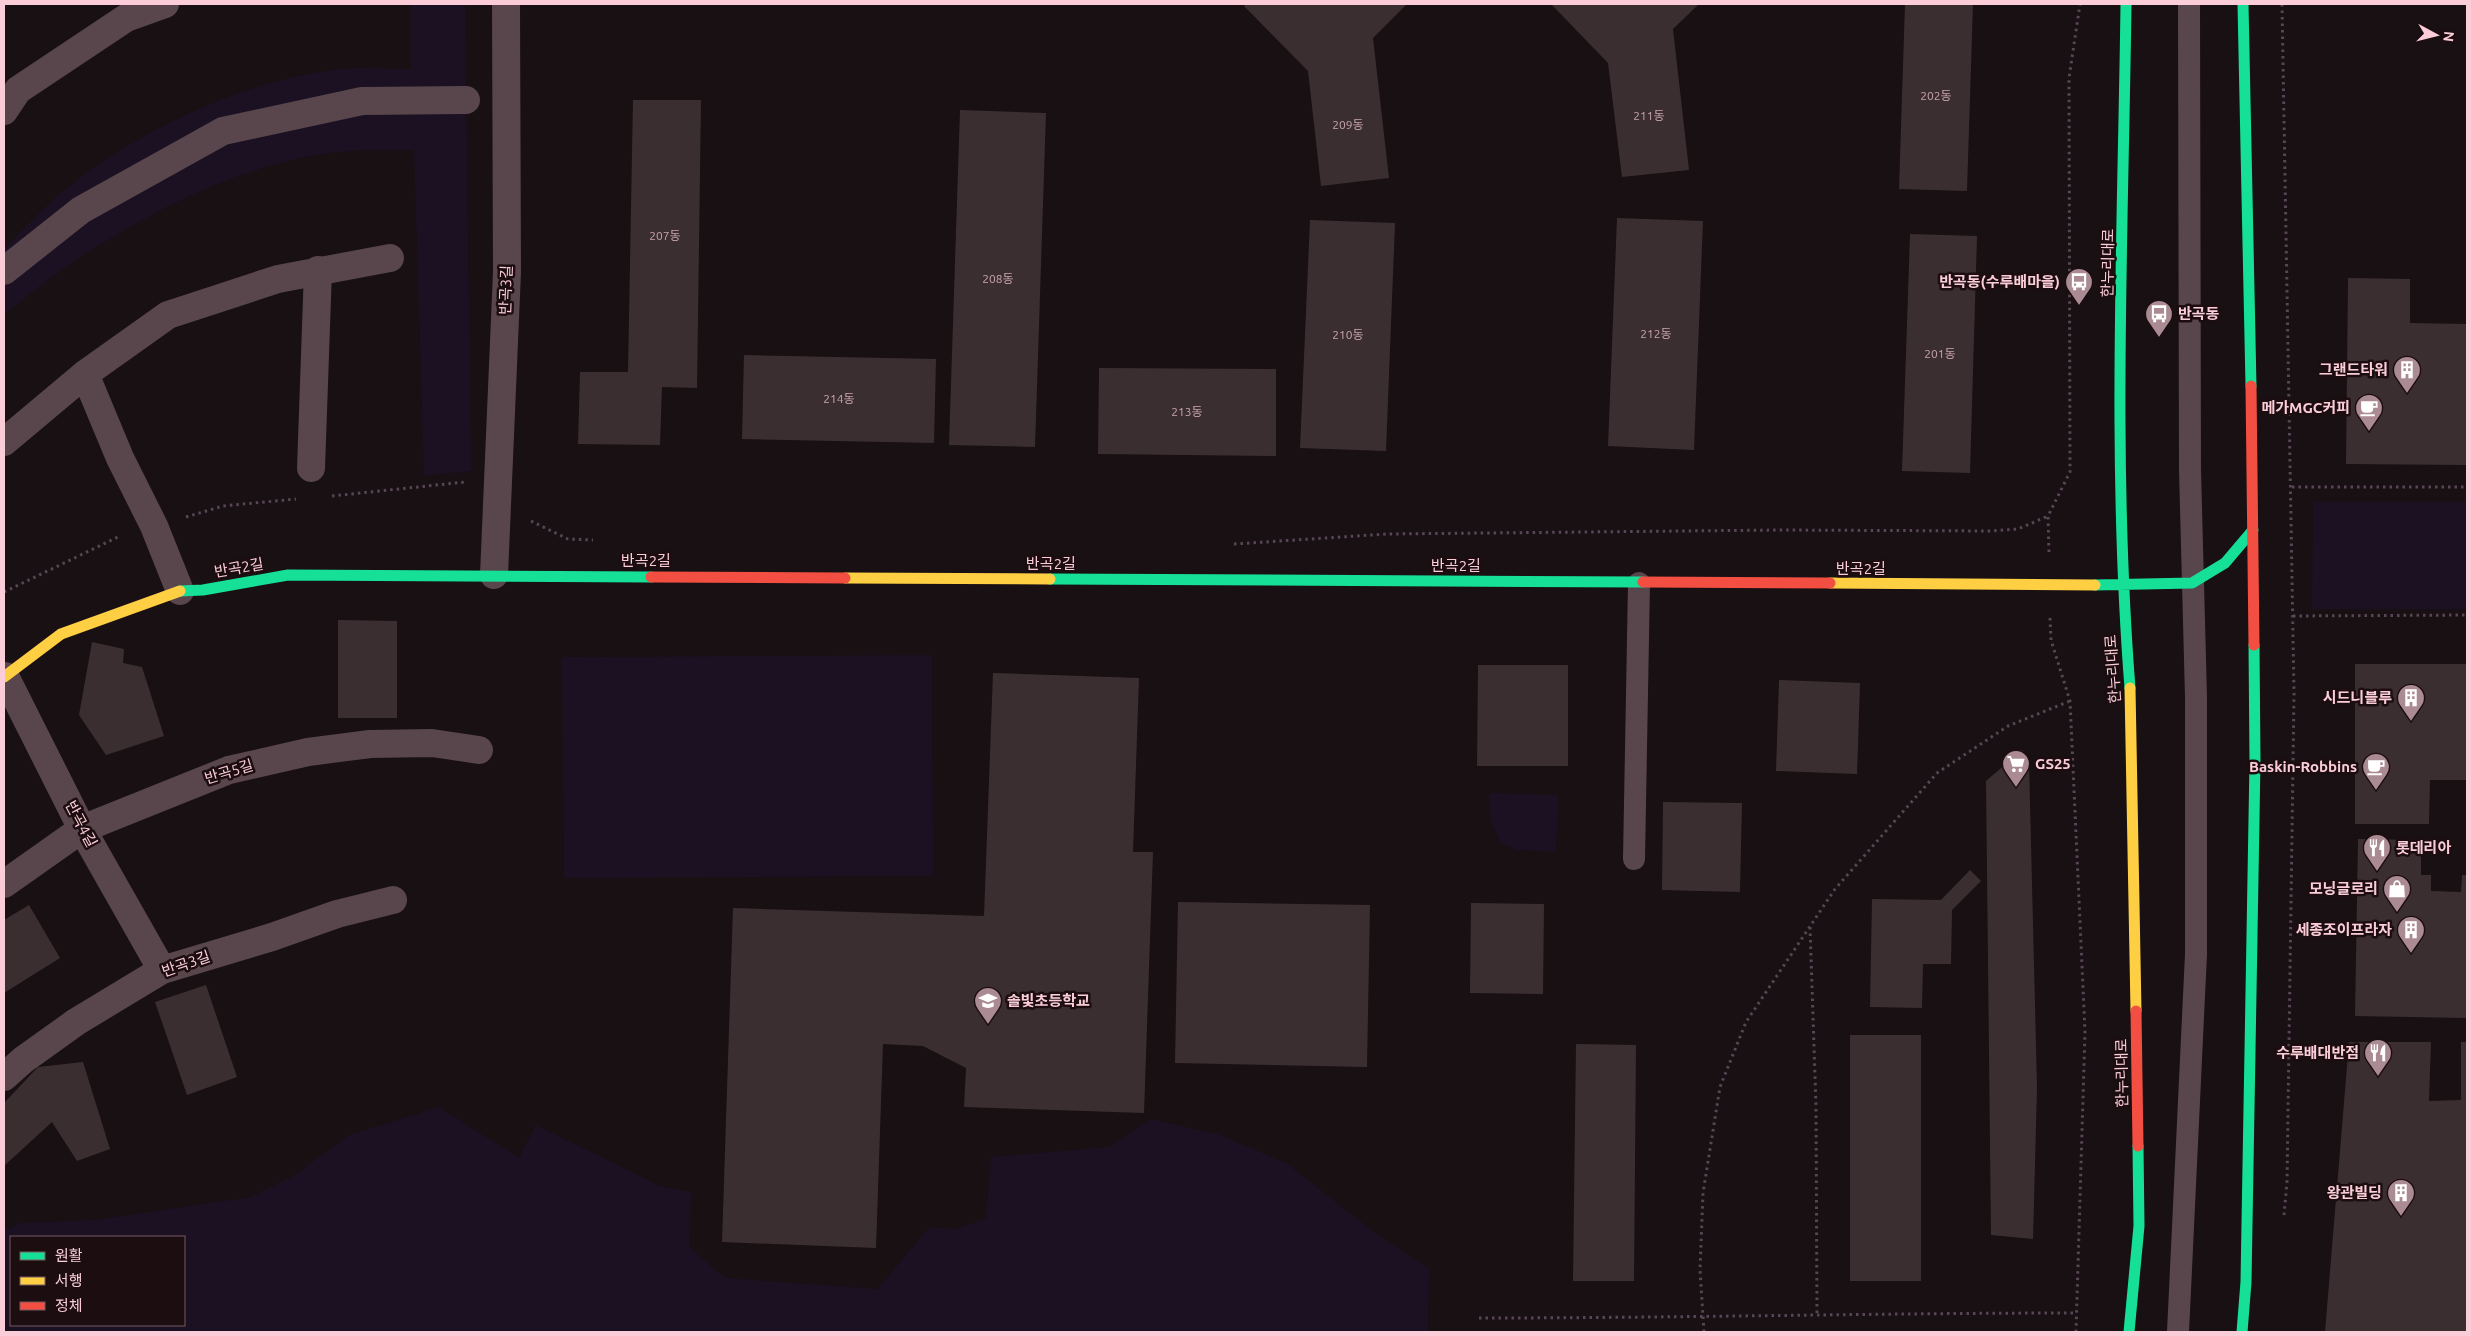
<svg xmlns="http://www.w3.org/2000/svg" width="2471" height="1336" viewBox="0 0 2471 1336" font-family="Ubuntu,'Noto Sans KR',sans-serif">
	<rect width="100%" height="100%" fill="#181012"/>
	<path fill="#1c1122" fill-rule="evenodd" d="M411 4H465L471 471 424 476 414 150C386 151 357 149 330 153 217 168 89 242 4 315V249C24 229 44 206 67 188 140 130 238 83 331 70 356 66 385 69 411 69Z
		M2313 502H2467V609H2312Z
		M932 655 933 876 564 878 562 657Z
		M1489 793 1558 795 1556 852 1517 850 1501 843 1491 821Z
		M439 1107 519 1158 536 1125 660 1186 691 1192 689 1247 725 1278 878 1289 929 1227 957 1229 986 1218 991 1157 1109 1147 1151 1119 1221 1135 1286 1163 1374 1232 1429 1269 1428 1332H4V1231L19 1223 94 1220 251 1197 293 1176 349 1135ZM184 1237V1325H11V1237Z"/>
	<path fill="#3b2e31" d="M1246 4H1407L1373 38 1389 178 1321 186 1308 71 1244 6Z
		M1551 4H1699L1673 29 1689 170 1622 177 1608 63Z
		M1905 4H1973L1967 191 1899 189Z
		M633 100H701L697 388 662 387 660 445 578 444 580 372H628Z
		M960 110 1046 113 1035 447 949 445Z
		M1617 218 1703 221 1694 450 1608 446Z
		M1310 220 1395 223 1386 451 1300 448Z
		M1910 234 1977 236 1970 473 1902 471Z
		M2348 278 2410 279V323L2467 324V465L2346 464Z
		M744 355 936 359 934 443 742 439Z
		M1099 368 1276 369V456L1098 454Z
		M338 620 397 621V718H338Z
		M92 642 124 649 123 663 142 667 164 736 106 755 79 715Z
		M2355 664H2467V780H2430L2429 824H2355Z
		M1478 665H1568V766H1477Z
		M993 673 1139 678 1133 852H1153L1144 1113 964 1107 966 1068 923 1046 883 1044 876 1248 722 1242 733 908 984 916Z
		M1779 680 1860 683 1857 774 1776 771Z
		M2022 750 2029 762 2037 1087 2033 1239 1991 1235 1986 781Z
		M1663 802 1742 803 1740 892 1662 890Z
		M2358 839 2421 840V875H2431V891L2461 892 2462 875H2467V1018L2355 1016Z
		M1970 870 1981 881 1952 910 1951 964H1923L1922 1008 1870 1007 1872 899 1941 900Z
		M1178 902 1370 905 1367 1067 1175 1063Z
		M1471 903 1544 904 1543 994 1470 993Z
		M29 905 60 958 4 993V920Z
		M206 985 237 1077 187 1095 155 1002Z
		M1850 1035H1921V1281H1850Z
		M2349 1042H2431L2429 1101 2461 1100V1042H2467V1332H2325Z
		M1576 1044 1636 1045 1634 1281H1573Z
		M83 1062 110 1149 77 1161 52 1122 4 1166V1103L38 1067Z"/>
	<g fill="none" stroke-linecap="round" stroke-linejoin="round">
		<path stroke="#584555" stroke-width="3" stroke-dasharray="2.5 4" stroke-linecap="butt" d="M2282 4 2294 693 2287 1182 2284 1215
			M2292 487H2467
			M332 496 465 482
			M186 517 223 506 296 499
			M531 521 568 539 593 540
			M1234 544 1387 534 1781 530 1991 531 2018 529 2048 516
			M2049 552 2048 516 2070 472 2069 78 2080 4
			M4 592 120 536
			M2293 616 2467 615
			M2050 618 2051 640 2070 701 2085 1032 2076 1332
			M1810 927 1816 1106 1817 1313
			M1479 1318C1678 1318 1877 1313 2076 1313
			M1704 1332 1700 1270 1703 1193 1720 1087 1746 1022 1835 889 1937 773 2008 726 2070 701"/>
		<path stroke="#58464c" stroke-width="22" d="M1634 859 1639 583
			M2178 1332 2196 954V697L2190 470 2189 4"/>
		<path stroke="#58464c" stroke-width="28" d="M4 111 18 90 126 18 165 4
			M4 271 81 210 223 131 362 101 466 100
			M85 374 120 458 154 526 180 591
			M4 442 85 374 168 315 278 279 390 258
			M311 468 318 270
			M494 575 507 272 506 4
			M5 676 82 829 162 970
			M4 884 82 829 229 770 308 752 370 744 432 743 479 750
			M4 1077 23 1060 76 1022 162 970 272 937 337 914 393 900"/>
		<path stroke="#16e098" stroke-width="11" d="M2126 4C2123 232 2112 460 2130 688
			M2243 4 2251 386
			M1050 579 1643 582
			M2095 585 2192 583 2225 563 2253 530
			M180 591 203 590 288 575 651 577
			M2129 1332 2139 1226 2138 1146
			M2242 1332 2246 1282 2255 761 2254 645"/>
		<path stroke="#ffcf43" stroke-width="11" d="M845 578 1050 579
			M1830 583 2095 585
			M4 677 61 634 180 591
			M2130 688 2136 1011"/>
		<path stroke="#f24e42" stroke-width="11" d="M2251 386 2254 645
			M651 577 845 578
			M1643 582 1830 583
			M2136 1011 2138 1146"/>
	</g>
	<defs>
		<symbol id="bus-pin" viewBox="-11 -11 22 30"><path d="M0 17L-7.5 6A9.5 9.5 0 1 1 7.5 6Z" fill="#ab8b93" stroke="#1c0d10"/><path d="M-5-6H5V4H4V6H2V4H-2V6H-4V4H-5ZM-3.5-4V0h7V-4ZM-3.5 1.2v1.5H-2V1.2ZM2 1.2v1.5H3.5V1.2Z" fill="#fff"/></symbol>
		<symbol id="building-pin" viewBox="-11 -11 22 30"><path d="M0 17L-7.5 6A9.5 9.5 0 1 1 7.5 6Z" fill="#ab8b93" stroke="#1c0d10"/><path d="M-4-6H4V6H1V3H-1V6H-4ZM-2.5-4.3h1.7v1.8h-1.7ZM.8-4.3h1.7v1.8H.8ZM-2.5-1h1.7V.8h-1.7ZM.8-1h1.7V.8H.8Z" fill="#fff"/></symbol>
		<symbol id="cafe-pin" viewBox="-11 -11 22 30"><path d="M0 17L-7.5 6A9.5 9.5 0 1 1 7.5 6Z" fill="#ab8b93" stroke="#1c0d10"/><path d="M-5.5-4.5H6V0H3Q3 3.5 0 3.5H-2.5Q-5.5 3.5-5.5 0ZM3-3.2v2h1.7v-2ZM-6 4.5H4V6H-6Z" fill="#fff"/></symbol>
		<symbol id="supermarket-pin" viewBox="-11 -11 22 30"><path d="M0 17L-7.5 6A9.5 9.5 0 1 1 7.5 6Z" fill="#ab8b93" stroke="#1c0d10"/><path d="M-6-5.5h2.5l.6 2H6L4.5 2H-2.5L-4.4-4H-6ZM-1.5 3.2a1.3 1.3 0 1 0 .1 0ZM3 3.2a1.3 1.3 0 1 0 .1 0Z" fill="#fff"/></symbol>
		<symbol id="restaurant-pin" viewBox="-11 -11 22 30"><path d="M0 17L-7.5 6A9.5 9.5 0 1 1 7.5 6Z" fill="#ab8b93" stroke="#1c0d10"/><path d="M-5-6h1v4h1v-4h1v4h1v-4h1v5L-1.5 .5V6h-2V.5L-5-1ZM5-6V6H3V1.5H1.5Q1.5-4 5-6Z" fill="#fff"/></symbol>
		<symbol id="shop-pin" viewBox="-11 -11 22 30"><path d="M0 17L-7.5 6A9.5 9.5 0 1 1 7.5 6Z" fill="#ab8b93" stroke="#1c0d10"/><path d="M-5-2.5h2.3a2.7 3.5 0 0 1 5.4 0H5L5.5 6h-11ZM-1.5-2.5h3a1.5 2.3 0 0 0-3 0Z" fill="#fff"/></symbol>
		<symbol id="school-pin" viewBox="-11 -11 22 30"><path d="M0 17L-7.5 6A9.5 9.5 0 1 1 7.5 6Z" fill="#ab8b93" stroke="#1c0d10"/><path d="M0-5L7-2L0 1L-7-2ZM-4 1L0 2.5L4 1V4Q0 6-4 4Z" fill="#fff"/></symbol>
	</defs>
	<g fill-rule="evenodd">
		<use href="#bus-pin" x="2063" y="266" width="32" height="43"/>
		<use href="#bus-pin" x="2143" y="298" width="32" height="43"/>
		<use href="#building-pin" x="2391" y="354" width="32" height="43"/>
		<use href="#cafe-pin" x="2353" y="392" width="32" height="43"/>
		<use href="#building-pin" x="2395" y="682" width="32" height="43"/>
		<use href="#supermarket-pin" x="2000" y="748" width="32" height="43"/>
		<use href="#cafe-pin" x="2360" y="751" width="32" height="43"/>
		<use href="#restaurant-pin" x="2361" y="832" width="32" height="43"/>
		<use href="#shop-pin" x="2381" y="873" width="32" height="43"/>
		<use href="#building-pin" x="2395" y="914" width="32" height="43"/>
		<use href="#school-pin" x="972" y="985" width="32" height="43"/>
		<use href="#restaurant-pin" x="2362" y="1037" width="32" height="43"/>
		<use href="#building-pin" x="2385" y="1177" width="32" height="43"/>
	</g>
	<g text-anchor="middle" stroke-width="5" stroke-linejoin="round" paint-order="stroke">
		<g font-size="12" fill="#caa5af">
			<text x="1936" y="100">202동</text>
			<text x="1649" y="120">211동</text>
			<text x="1348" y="129">209동</text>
			<text x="665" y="240">207동</text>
			<text x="998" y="283">208동</text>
			<text x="1656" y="338">212동</text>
			<text x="1348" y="339">210동</text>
			<text x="1940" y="358">201동</text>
			<text x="839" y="403">214동</text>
			<text x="1187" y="416">213동</text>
		</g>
		<g font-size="15" fill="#facdd9" stroke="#1c0d10">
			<text transform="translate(2108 263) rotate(-89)" y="5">한누리대로</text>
			<text transform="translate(506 290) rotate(-88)" y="5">반곡3길</text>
			<text x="646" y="566">반곡2길</text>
			<text x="1051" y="569">반곡2길</text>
			<text x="1456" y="571">반곡2길</text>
			<text transform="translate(239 568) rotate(-10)" y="5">반곡2길</text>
			<text x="1861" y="574">반곡2길</text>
			<text transform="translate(2113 669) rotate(-94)" y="5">한누리대로</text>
			<text transform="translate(229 772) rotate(-17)" y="5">반곡5길</text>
			<text transform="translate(81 824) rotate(62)" y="5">반곡4길</text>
			<text transform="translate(186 964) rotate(-19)" y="5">반곡3길</text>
			<text transform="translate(2122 1073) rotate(-91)" y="5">한누리대로</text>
		</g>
		<g font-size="15" font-weight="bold" fill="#facdd9" stroke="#1c0d10" text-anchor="end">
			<text x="2060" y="287">반곡동(수루배마을)</text>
			<text x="2178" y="319" text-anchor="start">반곡동</text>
			<text x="2388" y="375">그랜드타워</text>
			<text x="2350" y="413">메가MGC커피</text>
			<text x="2392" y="703">시드니블루</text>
			<text x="2035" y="769" text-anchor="start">GS25</text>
			<text x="2357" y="772">Baskin-Robbins</text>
			<text x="2396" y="853" text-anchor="start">롯데리아</text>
			<text x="2378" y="894">모닝글로리</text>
			<text x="2392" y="935">세종조이프라자</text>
			<text x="1007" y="1006" text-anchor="start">솔빛초등학교</text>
			<text x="2359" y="1058">수루배대반점</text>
			<text x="2382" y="1198">왕관빌딩</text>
		</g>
	</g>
	<rect width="2471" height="1336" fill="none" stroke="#facdd9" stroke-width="10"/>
	<rect x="10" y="1236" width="175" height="90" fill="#1c0d10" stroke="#755a60"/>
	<rect x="20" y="1252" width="25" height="8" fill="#16e098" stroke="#755a60"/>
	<text x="55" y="1261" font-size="15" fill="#facdd9">원활</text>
	<rect x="20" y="1277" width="25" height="8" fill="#ffcf43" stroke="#755a60"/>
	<text x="55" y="1286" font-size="15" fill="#facdd9">서행</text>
	<rect x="20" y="1302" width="25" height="8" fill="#f24e42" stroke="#755a60"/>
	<text x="55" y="1311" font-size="15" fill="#facdd9">정체</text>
	<g transform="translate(2436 35) rotate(97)" stroke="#1c0d10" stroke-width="4" paint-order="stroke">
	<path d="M0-4L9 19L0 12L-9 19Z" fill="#facdd9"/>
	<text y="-8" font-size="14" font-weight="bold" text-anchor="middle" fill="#facdd9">N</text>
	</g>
</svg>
